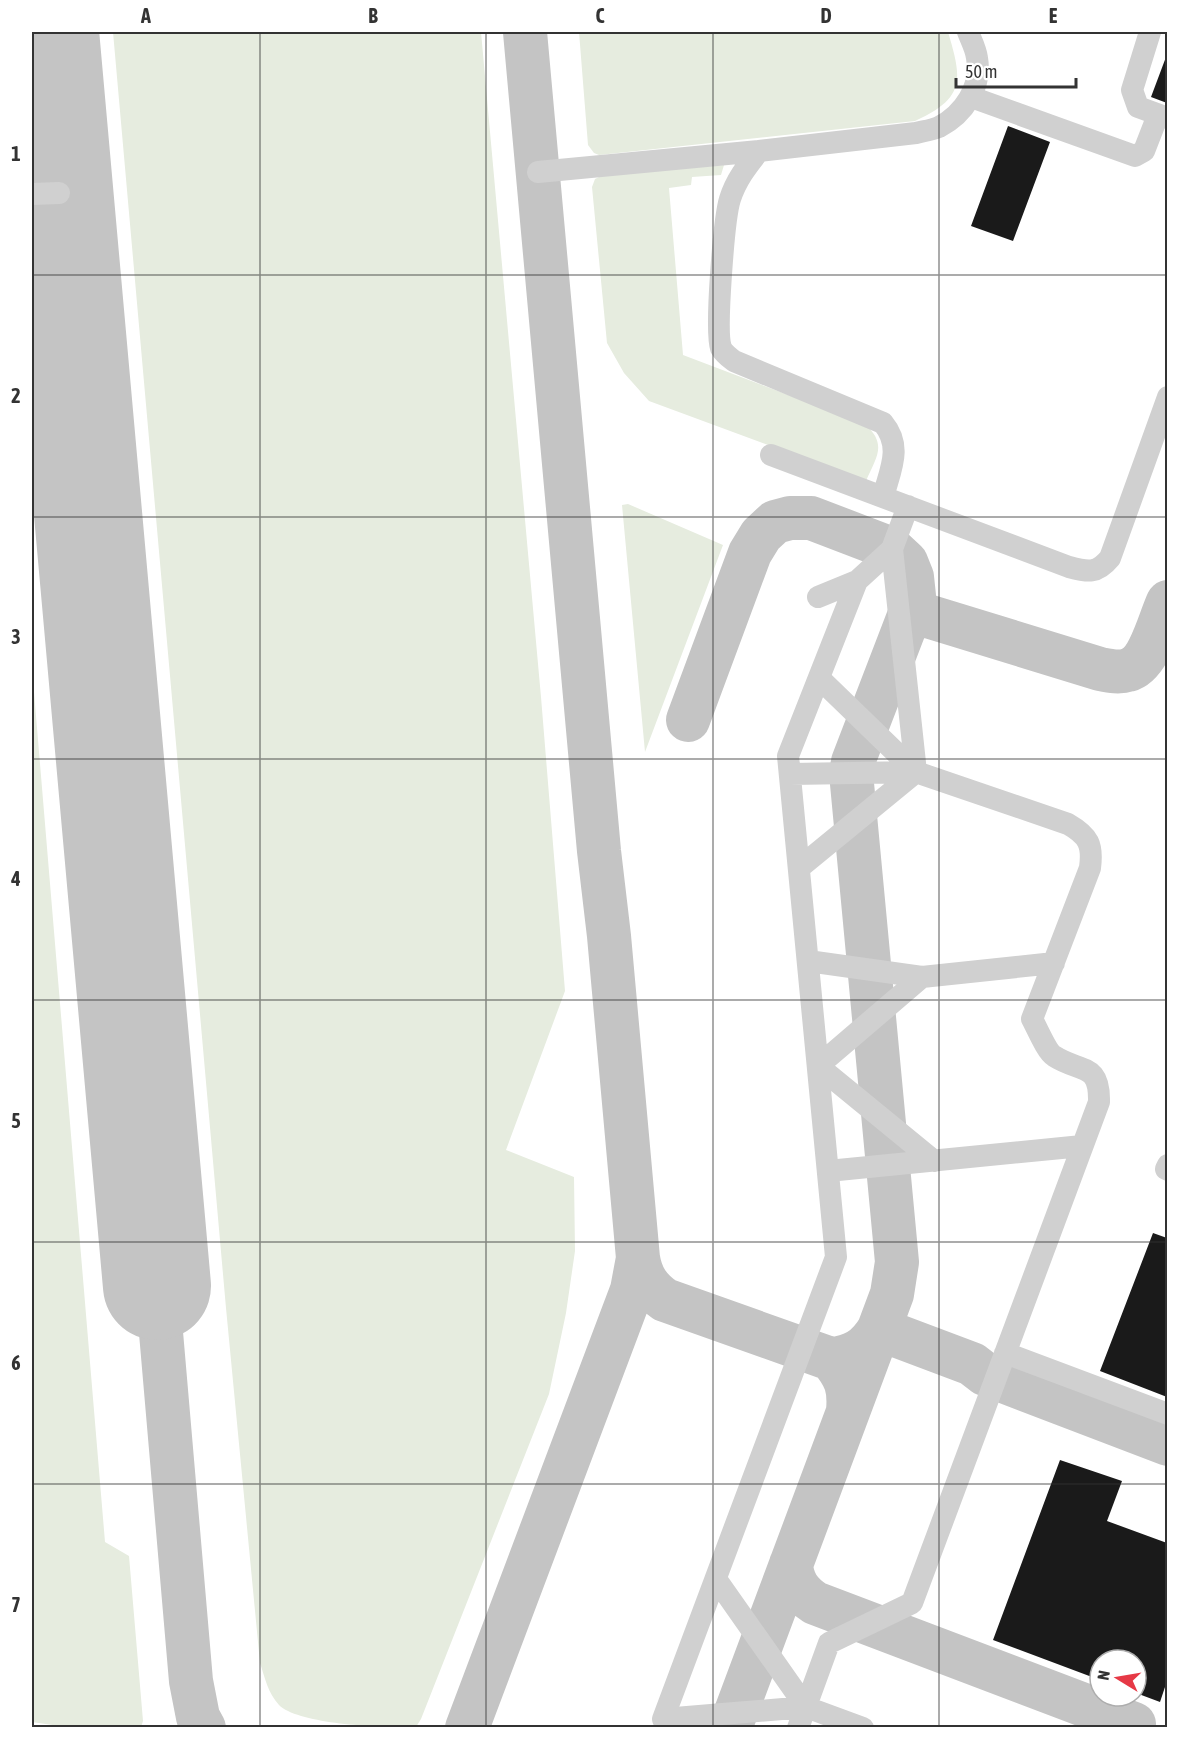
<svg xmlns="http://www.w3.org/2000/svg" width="1199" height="1759" viewBox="0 0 1199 1759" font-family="'Asap Condensed',sans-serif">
	<rect width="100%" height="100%" fill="#fff"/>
	<path fill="#e6ecdf" d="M113 32H481L541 697 565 991 506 1150 574 1177 575 1251 566 1313 549 1394 421 1719 416 1727C387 1728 299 1725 279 1705 268 1693 265 1678 260 1663L226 1308Z
		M579 32H948C962 79 966 98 915 121L599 155 594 153 588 145Z
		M724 165 721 175 692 177 691 185 669 188 683 355 865 424C888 445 876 457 866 481L649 401 624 373 607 343 592 187 595 179 603 175Z
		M628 504 723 545 645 752 622 505Z
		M32 668 105 1542 129 1556 143 1721 141 1727H66L32 1722Z"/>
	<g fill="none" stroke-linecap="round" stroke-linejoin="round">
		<path stroke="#c4c4c4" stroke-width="44" d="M911 611 1100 669C1110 671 1119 673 1128 670 1150 664 1159 621 1168 602
			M688 720 750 553 761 535 775 522 790 518H811L892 549 906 562 912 577 914 596 911 611 853 762 851 773 897 1262 892 1294 730 1728
			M638 1258C641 1277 649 1289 665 1300L831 1359
			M157 1286 191 1681 198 1717 204 1728
			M848 1411C850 1388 846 1377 831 1359 853 1357 867 1349 879 1329L972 1364 985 1374 1168 1444
			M791 1564C792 1582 800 1593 815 1603L1134 1724
			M467 1728 632 1290 638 1258 609 936 599 851 525 32"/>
		<path stroke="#c4c4c4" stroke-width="108" d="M45 32 157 1286"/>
	</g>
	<path fill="#1a1a1a" d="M1166 57H1167V103L1151 97Z
		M1008 126 1050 142 1013 241 971 226Z
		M1153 1233 1167 1238V1397L1100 1371Z
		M1060 1460 1122 1481 1107 1521 1167 1543V1681L1160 1702 1136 1693V1660H1100V1680L993 1640Z"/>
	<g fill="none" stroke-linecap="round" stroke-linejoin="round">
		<path stroke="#d0d0d0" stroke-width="22" d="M1150 32 1132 90 1138 107 1168 118
			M971 97 1135 156 1144 151 1158 115
			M538 172 759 151
			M32 194 59 193
			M771 455 1069 567C1088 572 1097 574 1110 558L1168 397
			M883 497C890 470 903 447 883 423L734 361C730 358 723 352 721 348 715 331 724 218 730 199 736 180 747 166 759 151L916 133C924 131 932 130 939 127 964 114 982 87 977 58 976 49 971 40 968 32
			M818 597 857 581
			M819 678 916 772
			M790 774 916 772
			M799 868 916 772
			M808 961 922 977 1054 963
			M922 977 818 1066 934 1161
			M1168 1165 1166 1169 1168 1170
			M828 1171 1082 1146
			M1005 1353 1168 1414
			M716 1579 806 1707
			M798 1728 829 1643 912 1603 1099 1102C1100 1062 1080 1073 1054 1056 1047 1052 1037 1028 1032 1019L1090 868C1093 845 1089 836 1068 824L916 772 892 549 908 506
			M863 1728 806 1707 663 1719 836 1257 788 756 857 581 892 549"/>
	</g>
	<path fill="none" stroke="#333" stroke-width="1.5" stroke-opacity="0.55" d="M260 32V1728M486 32V1728M713 32V1728M939 32V1728M32 275H1168M32 517H1168M32 759H1168M32 1000H1168M32 1242H1168M32 1484H1168"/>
	<rect width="1199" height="1759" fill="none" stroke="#ffffff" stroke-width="66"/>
	<g transform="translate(1118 1678) rotate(281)"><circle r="28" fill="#ffffff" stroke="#adadad" stroke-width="1.5"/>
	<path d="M0-4.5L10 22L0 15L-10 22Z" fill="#e63946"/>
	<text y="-9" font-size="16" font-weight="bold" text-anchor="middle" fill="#333333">N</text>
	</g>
	<path d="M956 78v9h120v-9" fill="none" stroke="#333333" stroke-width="3"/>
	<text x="965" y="78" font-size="18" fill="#333333" stroke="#ffffff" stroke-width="4.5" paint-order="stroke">50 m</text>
	<rect x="33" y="33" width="1133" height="1693" fill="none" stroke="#333" stroke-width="2"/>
	<g font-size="20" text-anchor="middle" font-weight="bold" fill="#333">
		<text x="146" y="23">A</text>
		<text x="373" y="23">B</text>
		<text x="600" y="23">C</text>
		<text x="826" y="23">D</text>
		<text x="1053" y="23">E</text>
		<text x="16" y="161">1</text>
		<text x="16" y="403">2</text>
		<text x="16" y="644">3</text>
		<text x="16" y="886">4</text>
		<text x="16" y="1128">5</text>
		<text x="16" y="1370">6</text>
		<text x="16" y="1612">7</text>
	</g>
</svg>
